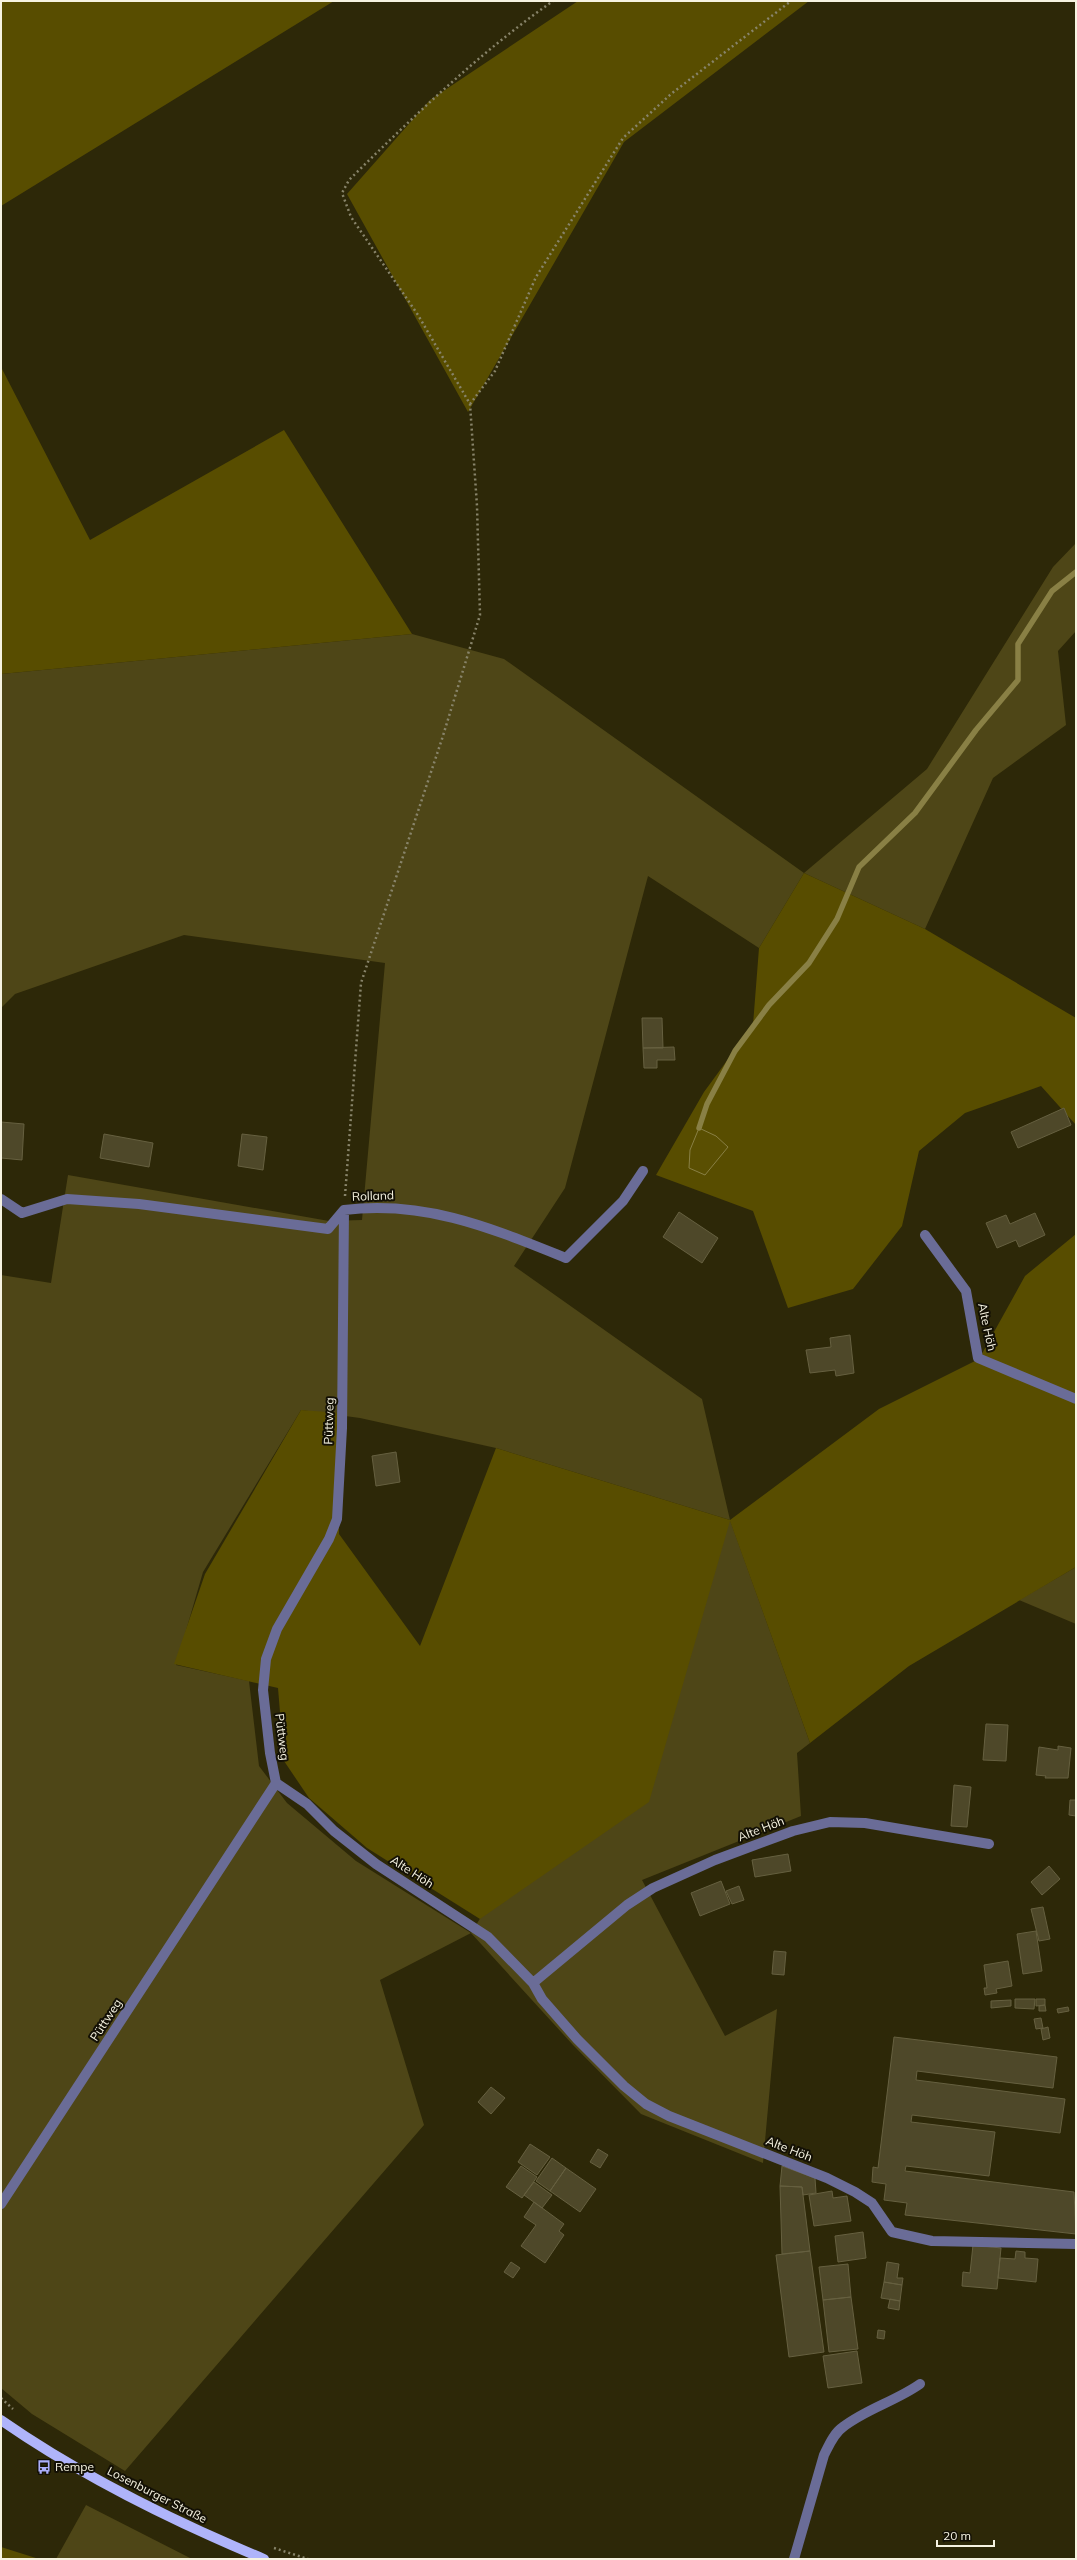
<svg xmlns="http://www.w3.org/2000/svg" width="1077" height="2560" viewBox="0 0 1077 2560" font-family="Mulish,sans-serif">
	<rect width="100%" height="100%" fill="#2d2808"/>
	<path fill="#4e4617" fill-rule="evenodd" d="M1076 543V631L1058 651 1066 725 993 778 925 929 804 873 759 948 648 876 565 1188 514 1266 702 1399 730 1520 810 1743 797 1753 801 1816 642 1880 725 2036 777 2009 763 2163 641 2114 573 2045 471 1933 380 1980 424 2125 125 2471 32 2414 1 2388V1275L51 1283 68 1175 329 1221 362 1220 385 963 184 935 15 994 1 1008V674L412 634 504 659 804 873 927 769 1053 567ZM301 1410 360 1418 496 1448 730 1520 471 1933 356 1861 287 1803 259 1766 249 1681 176 1665 203 1572Z
		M1076 1567V1624L1019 1600Z
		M86 2505 192 2559H56Z"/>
	<path fill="#584d00" d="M1 1H334L1 206Z
		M578 1H809L624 142 468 412 347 194 430 100Z
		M1 367 90 540 284 430 412 634 1 674Z
		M804 873 925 929 1076 1018V1125L1041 1086 965 1113 919 1151 902 1226 853 1289 788 1308 753 1211 656 1175 704 1092 753 1025 759 948Z
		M1076 1234V1567L909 1666 810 1743 730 1521 649 1802 480 1919 367 1848 309 1798 284 1761 278 1688 174 1664 205 1574 301 1410 340 1413 339 1534 420 1646 496 1448 730 1520 879 1409 979 1359 1025 1276Z
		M1 2547 39 2559H1Z"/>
	<path fill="#5a4f02" stroke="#898045" d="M699 1128 716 1136 728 1147 705 1175 689 1168 690 1150Z"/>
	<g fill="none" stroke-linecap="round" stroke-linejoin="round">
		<path stroke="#898045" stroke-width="5.5" d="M699 1128 707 1104 735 1051 769 1005 809 963 837 919 859 867 915 813 976 730 1018 680V644L1052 591 1076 572"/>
	</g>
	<path fill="#4e4829" stroke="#666040" d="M642 1018H662L663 1048H643Z
		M674 1047 675 1060H657V1068H644L643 1048Z
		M1064 1108 1071 1125 1018 1148 1011 1132Z
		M1 1122 24 1124 22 1160 1 1158Z
		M104 1134 153 1143 149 1167 100 1158Z
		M242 1134 267 1137 263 1170 238 1166Z
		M679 1212 718 1238 702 1263 663 1237Z
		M1035 1213 1045 1235 1019 1247 1016 1240 997 1248 986 1223 1006 1215 1010 1224Z
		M850 1335 854 1373 836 1376 835 1370 810 1373 806 1350 831 1347 830 1338Z
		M396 1452 400 1482 376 1486 372 1456Z
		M986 1724 1008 1725 1006 1761 983 1760Z
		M1058 1746 1071 1748 1068 1778H1045L1046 1776 1036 1775 1039 1747 1058 1750Z
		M954 1785 971 1787 967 1827 951 1826Z
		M1070 1800H1076V1816L1069 1815Z
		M788 1854 791 1871 755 1877 752 1860Z
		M1049 1866 1060 1879 1042 1895 1031 1882Z
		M721 1881 730 1904 700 1916 691 1893Z
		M739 1886 744 1900 732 1904 726 1891Z
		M1043 1907 1050 1939 1039 1941 1031 1909Z
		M1036 1931 1042 1971 1023 1974 1017 1934Z
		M774 1951 786 1952 784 1975 772 1974Z
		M1008 1961 1012 1986 996 1989 997 1993 985 1995 984 1988H987L984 1965Z
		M1015 1999H1035L1034 2009 1015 2008Z
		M1036 1999H1045V2005L1036 2006Z
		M1011 2000V2006L991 2008V2001Z
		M1045 2005 1046 2011H1039V2006Z
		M1068 2007 1069 2011 1058 2013 1057 2009Z
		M1041 2018 1043 2028 1036 2029 1034 2019Z
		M1048 2027 1050 2038 1043 2040 1041 2029Z
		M894 2037 1057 2057 1053 2088 917 2071 916 2080 1065 2099 1060 2133 912 2115 911 2122 995 2132 989 2176 906 2166 905 2171 1074 2192 1076 2234 905 2215 907 2203 884 2200 886 2184 872 2182 873 2167 878 2168Z
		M491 2087 505 2098 491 2114 478 2102Z
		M530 2144 550 2157 537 2175 518 2162Z
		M598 2149 608 2155 600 2168 590 2162Z
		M552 2158 566 2168 550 2191 536 2181Z
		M521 2166 537 2177 522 2198 506 2187Z
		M782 2166 815 2178 816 2193 803 2195 802 2187 780 2186Z
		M566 2168 596 2189 580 2212 550 2191Z
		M534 2182 552 2195 542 2208 524 2195Z
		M780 2186 802 2187 810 2251 782 2254Z
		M832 2191 833 2198 847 2196 851 2221 814 2226 809 2195Z
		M534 2202 564 2224 559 2231 564 2235 545 2263 521 2246 536 2225 524 2217Z
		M863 2232 866 2258 838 2262 835 2236Z
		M973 2245 1001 2248 997 2289 962 2286 963 2272 970 2273Z
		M810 2251 824 2352 789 2357 776 2255Z
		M1016 2251 1025 2252V2258L1038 2259 1036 2282 998 2278 1000 2258 1015 2259Z
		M511 2262 520 2268 513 2278 504 2272Z
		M887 2262 899 2264 897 2278H903L902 2285 884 2282Z
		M848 2264 851 2297 823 2300 819 2267Z
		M884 2282 902 2285 900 2301 881 2298Z
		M851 2297 858 2349 829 2352 823 2300Z
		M890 2299 900 2301 899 2310 888 2308Z
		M878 2330 885 2331 884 2339 877 2338Z
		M857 2351 862 2383 828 2388 823 2356Z"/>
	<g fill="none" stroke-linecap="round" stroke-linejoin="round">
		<path stroke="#88846a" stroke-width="2.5" stroke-dasharray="2 3" stroke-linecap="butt" d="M470 404 495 371 536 277 623 138 671 94 791 1
			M345 1196 361 983 442 739 480 615 477 506 470 404 418 315 351 217 342 193 349 180C414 116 479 53 553 1
			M1 2398 13 2409
			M274 2548 308 2559"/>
		<path stroke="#6a6c97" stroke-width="10" d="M1 1199 22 1213 67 1199 139 1204 328 1229 344 1210C426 1200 491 1228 566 1258L623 1201 643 1171
			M925 1235 966 1291 978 1358 1076 1399
			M276 1783 307 1804 334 1831 376 1864 488 1937 533 1983 542 1999 577 2039 624 2086 646 2104 669 2116 827 2178 855 2192 872 2203 892 2232 932 2241 1076 2244
			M533 1983 627 1905 653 1888 715 1860 793 1831 830 1822 865 1823 989 1844
			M1 2204 276 1783 270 1753 263 1690 266 1659 277 1629 329 1539 337 1519 342 1428 344 1210
			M794 2559 824 2455C829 2445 834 2433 843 2427 866 2409 896 2401 920 2384"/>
		<path stroke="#afb4fa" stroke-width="10" d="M1 2420C83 2477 173 2521 264 2559"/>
	</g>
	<defs>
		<symbol id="bus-bare" viewBox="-9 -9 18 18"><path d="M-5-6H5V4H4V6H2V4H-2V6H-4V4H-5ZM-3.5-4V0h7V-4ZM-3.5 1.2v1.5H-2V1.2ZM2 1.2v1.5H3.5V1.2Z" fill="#abaffb" stroke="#131005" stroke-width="2.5" paint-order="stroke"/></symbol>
	</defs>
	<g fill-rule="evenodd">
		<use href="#bus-bare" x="34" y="2457" width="20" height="20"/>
	</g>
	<g text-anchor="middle" stroke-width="4" stroke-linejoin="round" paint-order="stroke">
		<g font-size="12" fill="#f6f3e1" stroke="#131005">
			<text transform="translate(373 1196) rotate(-2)" y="4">Rolland</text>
			<text transform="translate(987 1327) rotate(78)" y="4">Alte Höh</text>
			<text transform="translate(329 1421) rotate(-88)" y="4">Püttweg</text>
			<text transform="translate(282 1737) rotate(83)" y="4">Püttweg</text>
			<text transform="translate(761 1829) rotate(-21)" y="4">Alte Höh</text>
			<text transform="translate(412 1872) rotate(33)" y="4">Alte Höh</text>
			<text transform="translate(106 2020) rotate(-57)" y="4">Püttweg</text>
			<text transform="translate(789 2149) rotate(21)" y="4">Alte Höh</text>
			<text transform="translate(157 2495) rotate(27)" y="4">Losenburger Straße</text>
		</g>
		<g font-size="12" fill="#f6f3e1" stroke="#131005" text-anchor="start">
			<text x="55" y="2471">Rempe</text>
		</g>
	</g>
	<rect width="1077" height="2560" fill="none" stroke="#f6f3e1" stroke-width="4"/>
	<path d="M937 2540v6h57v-6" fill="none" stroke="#f6f3e1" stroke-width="2"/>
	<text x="943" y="2540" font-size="12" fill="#f6f3e1" stroke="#131005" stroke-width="3" paint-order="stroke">20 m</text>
</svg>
